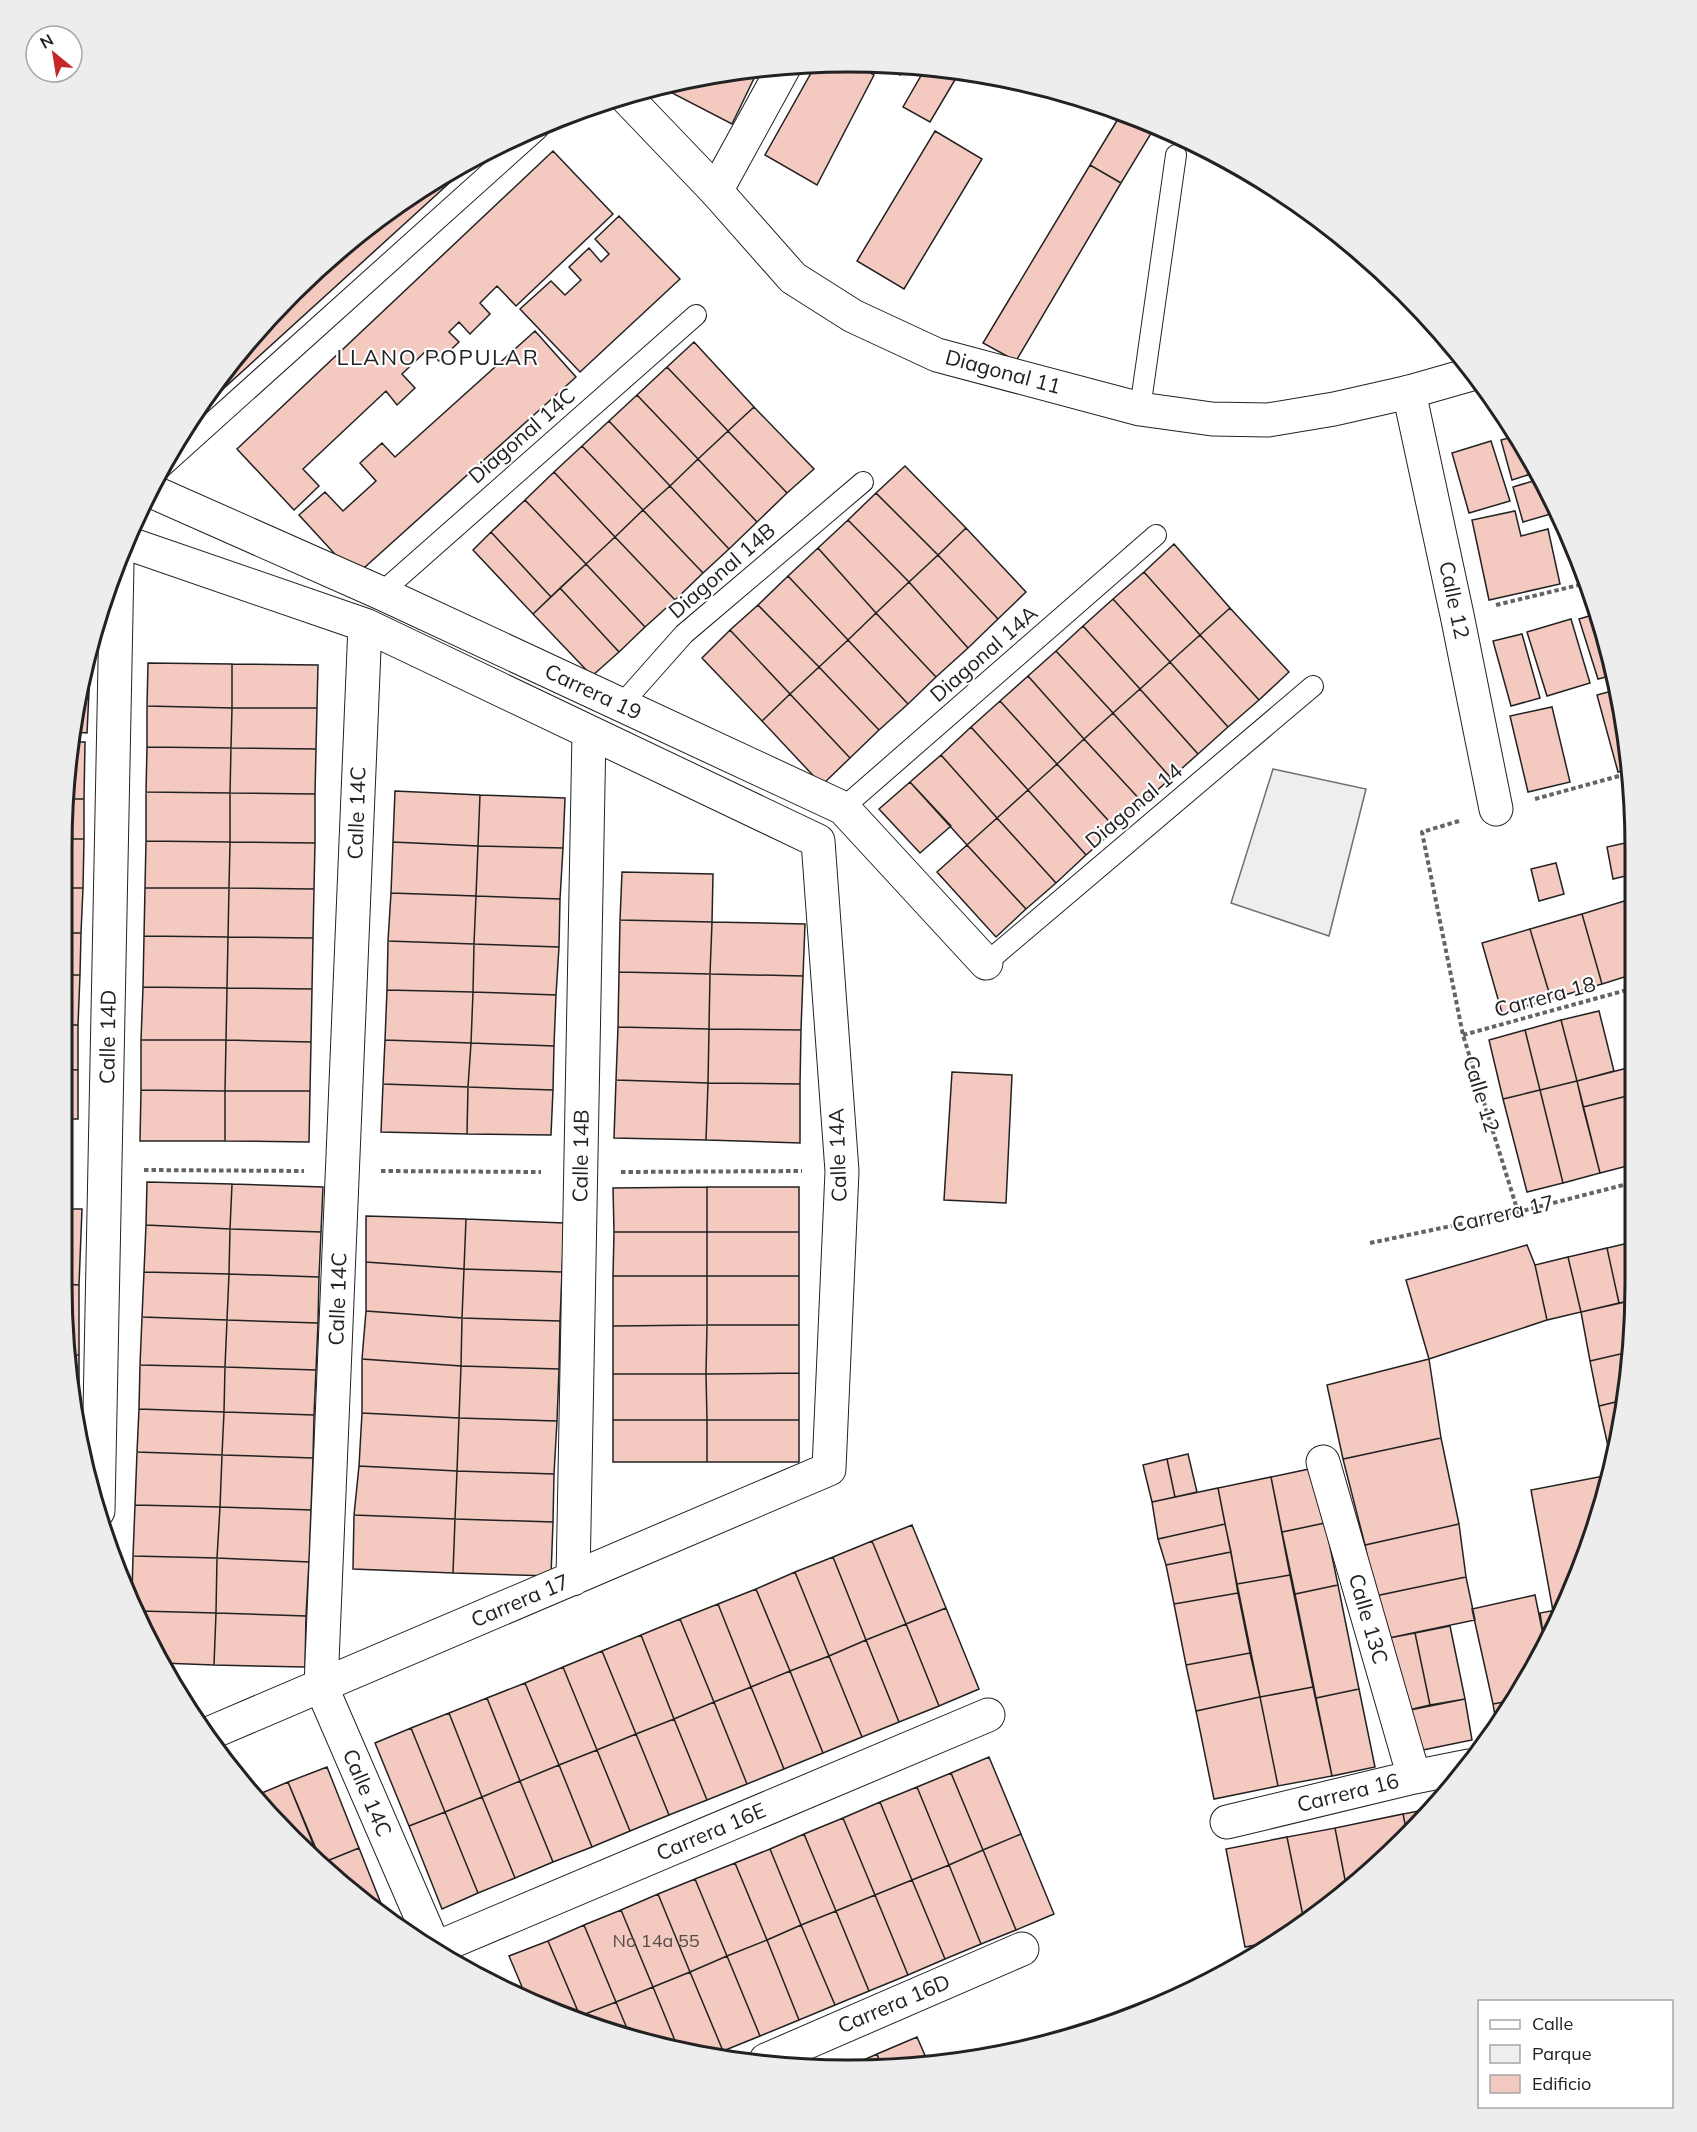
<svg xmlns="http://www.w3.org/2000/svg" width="1697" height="2132" viewBox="0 0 1697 2132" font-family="Mulish,sans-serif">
	<rect width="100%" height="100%" fill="#fff"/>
	<path fill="#eee" stroke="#6f6f6f" stroke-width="1.5" d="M1273 769 1366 789 1329 936 1231 903Z"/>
	<path fill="#f3c9c0" stroke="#222" stroke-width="1.5" d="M900 63 907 64 900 75 882 64Z
		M858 65 874 75 817 185 765 155 815 66Z
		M926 67 959 73 930 122 903 107Z
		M746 68H759L732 124 672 93 675 85Z
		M1121 114 1155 127 1121 183 1090 165Z
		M935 131 982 159 904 289 857 261Z
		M553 151 613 214 516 306 497 286 480 303 490 314 470 334 459 322 449 332 459 342 439 361 427 350 402 374 415 388 397 405 386 391 303 469 319 486 294 510 237 449Z
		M479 156 200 410 257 330 330 257 455 167Z
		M1090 165 1121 183 1016 361 983 343Z
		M619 216 680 279 580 372 520 309 551 281 565 295 581 280 569 267 589 248 601 262 609 254 595 239Z
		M535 331 576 377 355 576 299 515 325 492 343 511 376 481 360 463 382 443 395 457Z
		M694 342 754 407 728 431 667 367Z
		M667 367 728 431 698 459 637 395Z
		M637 395 698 459 670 486 609 421Z
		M754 407 814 469 787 493 728 431Z
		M609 421 670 486 643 510 582 446Z
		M728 431 787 493 757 522 698 459Z
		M1516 436 1530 455 1537 472 1512 480 1501 440Z
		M1491 441 1510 501 1469 513 1452 453Z
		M582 446 643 510 615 537 554 472Z
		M698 459 757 522 729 549 670 486Z
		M905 466 966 528 938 555 876 493Z
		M554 472 615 537 586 564 525 500Z
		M1540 479 1554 513 1523 522 1513 487Z
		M670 486 729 549 703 573 643 510Z
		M876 493 938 555 909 582 848 520Z
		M525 500 586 564 551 597 491 532Z
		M643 510 703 573 675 600 615 537Z
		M1515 511 1521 536 1548 529 1560 584 1489 600 1472 520Z
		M848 520 909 582 876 613 818 548Z
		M966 528 1026 592 998 619 938 555Z
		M491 532 551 597 533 614 473 550Z
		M615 537 675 600 645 627 586 564Z
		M1174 544 1230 608 1200 635 1144 572Z
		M818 548 876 613 848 640 788 576Z
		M938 555 998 619 968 648 909 582Z
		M1571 555 1582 580H1577Z
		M586 564 645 627 619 652 560 588Z
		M1144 572 1200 635 1170 662 1113 599Z
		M788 576 848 640 819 667 758 605Z
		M909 582 968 648 936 677 876 613Z
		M560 588 619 652 592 676 533 614Z
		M1113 599 1170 662 1140 689 1083 626Z
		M758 605 819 667 790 694 730 630Z
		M1230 608 1289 672 1259 700 1200 635Z
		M876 613 936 677 908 704 848 640Z
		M1596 614 1609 644 1614 675 1598 679 1579 619Z
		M1571 619 1590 683 1547 696 1527 632Z
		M1083 626 1140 689 1113 713 1056 651Z
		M730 630 790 694 762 721 702 658Z
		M1522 634 1540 698 1511 706 1493 641Z
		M1200 635 1259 700 1228 727 1170 662Z
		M848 640 908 704 879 730 819 667Z
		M1056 651 1113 713 1084 739 1028 676Z
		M1170 662 1228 727 1198 754 1140 689Z
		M148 663 232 664V708L147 706Z
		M232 664 318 665 317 708H232Z
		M819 667 879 730 850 758 790 694Z
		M88 671H90L87 733 76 732Z
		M1028 676 1084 739 1057 764 1000 701Z
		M1140 689 1198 754 1171 778 1113 713Z
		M1616 690 1629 769 1618 772 1597 695Z
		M790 694 850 758 822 785 762 721Z
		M1000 701 1057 764 1028 790 971 727Z
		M147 706 232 708 231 748 147 747Z
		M1552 707 1570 782 1528 792 1510 716Z
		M232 708H317L316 749 231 748Z
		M1113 713 1171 778 1143 803 1084 739Z
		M971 727 1028 790 997 818 941 755Z
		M1084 739 1143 803 1116 829 1057 764Z
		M74 742H85L84 799H63Z
		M147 747 231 748 230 793 146 792Z
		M231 748 316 749 315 794 230 793Z
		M941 755 997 818 967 845 910 782Z
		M1057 764 1116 829 1086 855 1028 790Z
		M910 782 951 826 920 853 879 809Z
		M1028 790 1086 855 1056 883 997 818Z
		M395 791 480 795 478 846 393 842Z
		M146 792 230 793V842L146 841Z
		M230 793 315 794V843L230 842Z
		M480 795 565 798 563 848 478 846Z
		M63 799H84V839H63Z
		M997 818 1056 883 1026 909 967 845Z
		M63 839H84L83 888H63Z
		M146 841 230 842 229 888H145Z
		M1634 841V874L1613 879 1607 847Z
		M230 842 315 843 314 889 229 888Z
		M393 842 478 846 476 896 391 893Z
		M967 845 1026 909 996 937 937 872Z
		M478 846 563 848 560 899 476 896Z
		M1556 863 1564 894 1539 901 1531 869Z
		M622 872 713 874 712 922 620 920Z
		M63 888H83L81 933H63Z
		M145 888H229L228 937 144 936Z
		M229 888 314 889 313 938 228 937Z
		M391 893 476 896 474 944 388 941Z
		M476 896 560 899 559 947 474 944Z
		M1634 898V974L1602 984 1582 914Z
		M1582 914 1602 984 1551 999 1530 929Z
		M620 920 712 922 710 974 619 972Z
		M712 922 805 924 803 976 710 974Z
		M1530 929 1551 999 1502 1013 1482 943Z
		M63 933H81L80 975H63Z
		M144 936 228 937 227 988 143 987Z
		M228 937 313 938 312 989 227 988Z
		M388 941 474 944 473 992 387 990Z
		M474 944 559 947 556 995 473 992Z
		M619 972 710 974 709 1029 618 1027Z
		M710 974 803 976 801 1030 709 1029Z
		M63 975H80L78 1025H62Z
		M143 987 227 988 226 1040H141Z
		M227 988 312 989 311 1042 226 1040Z
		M387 990 473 992 471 1043 385 1040Z
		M473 992 556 995 554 1046 471 1043Z
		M1599 1011 1614 1071 1577 1081 1561 1020Z
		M1561 1020 1577 1081 1540 1090 1525 1030Z
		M62 1025H78V1070L62 1069Z
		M618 1027 709 1029 708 1083 616 1080Z
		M709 1029 801 1030 800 1084 708 1083Z
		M1525 1030 1540 1090 1503 1099 1489 1040Z
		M141 1040H226L225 1091 141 1090Z
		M226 1040 311 1042 310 1091H225Z
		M385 1040 471 1043 468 1087 383 1084Z
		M471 1043 554 1046 553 1090 468 1087Z
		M1635 1066V1094L1583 1107 1577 1081Z
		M62 1069 78 1070V1119H62Z
		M952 1072 1012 1075 1006 1203 944 1200Z
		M616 1080 708 1083 706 1140 614 1138Z
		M1577 1081 1600 1173 1563 1183 1540 1090Z
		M708 1083 800 1084V1143L706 1140Z
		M383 1084 468 1087 467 1134 381 1132Z
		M468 1087 553 1090 551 1135 467 1134Z
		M141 1090 225 1091V1141H140Z
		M1540 1090 1563 1183 1527 1192 1503 1099Z
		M225 1091H310L309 1142 225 1141Z
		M1635 1094V1164L1600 1173 1583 1107Z
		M147 1182 232 1184 230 1229 146 1225Z
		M232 1184 323 1187 321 1232 230 1229Z
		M707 1187H799V1232H707Z
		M707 1187V1232H614L613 1188Z
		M62 1209H82L79 1285 62 1284Z
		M366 1216 466 1219 464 1269 366 1262Z
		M466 1219 564 1223 562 1272 464 1269Z
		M146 1225 230 1229 229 1274 144 1272Z
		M230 1229 321 1232 319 1277 229 1274Z
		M614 1232H707V1276H613Z
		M707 1232H799V1276H707Z
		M1633 1242 1635 1253 1634 1300 1619 1303 1607 1248Z
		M1527 1245 1535 1265 1547 1320 1429 1359 1406 1280Z
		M1607 1248 1619 1303 1581 1312 1568 1257Z
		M1568 1257 1581 1312 1547 1320 1535 1265Z
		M366 1262 464 1269 462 1318 366 1311Z
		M464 1269 562 1272 560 1321 462 1318Z
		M144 1272 229 1274 227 1320 142 1317Z
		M229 1274 319 1277 318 1323 227 1320Z
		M613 1276H707V1325L613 1326Z
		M707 1276H799V1325H707Z
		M62 1284 79 1285V1355H71Z
		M1634 1300 1629 1352 1590 1361 1581 1312Z
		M366 1311 462 1318 461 1366 362 1359Z
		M142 1317 227 1320 225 1367 140 1365Z
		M462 1318 560 1321 559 1369 461 1366Z
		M227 1320 318 1323 316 1370 225 1367Z
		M707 1325H799V1373L706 1374Z
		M707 1325 706 1374H613V1326Z
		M1629 1352 1624 1400 1599 1406 1590 1361Z
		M71 1355H79V1419Z
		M362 1359 461 1366 459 1418 362 1413Z
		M1429 1359 1441 1438 1343 1459 1327 1385Z
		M140 1365 225 1367 224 1412 139 1409Z
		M461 1366 559 1369 557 1421 459 1418Z
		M225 1367 316 1370 314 1415 224 1412Z
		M799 1373V1420H707L706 1374Z
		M613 1374H706L707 1420H613Z
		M1624 1400 1620 1437 1612 1464 1599 1406Z
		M139 1409 224 1412 222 1455 137 1452Z
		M224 1412 314 1415 313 1458 222 1455Z
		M362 1413 459 1418 457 1471 359 1466Z
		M459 1418 557 1421 554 1474 457 1471Z
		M613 1420H707V1462H613Z
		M707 1420H799V1462H707Z
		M1441 1438 1459 1524 1365 1545 1343 1459Z
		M137 1452 222 1455 220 1507 135 1505Z
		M1188 1454 1197 1492 1175 1497 1167 1459Z
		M222 1455 313 1458 311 1510 220 1507Z
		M1167 1459 1175 1497 1152 1502 1143 1465Z
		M359 1466 457 1471 455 1519 354 1515Z
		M1314 1468 1325 1523 1282 1532 1271 1477Z
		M457 1471 554 1474 553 1522 455 1519Z
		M1609 1475 1575 1585 1561 1609 1553 1611 1531 1490Z
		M1271 1477 1290 1575 1237 1584 1218 1488Z
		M1218 1488 1225 1524 1158 1539 1152 1502Z
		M135 1505 220 1507 217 1558 133 1556Z
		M220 1507 311 1510 309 1562 217 1558Z
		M354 1515 455 1519 453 1573 353 1569Z
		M455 1519 553 1522 551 1576 453 1573Z
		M1325 1523 1338 1585 1295 1594 1282 1532Z
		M1225 1524 1231 1552 1166 1565 1158 1539Z
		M1459 1524 1466 1577 1375 1596 1365 1545Z
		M912 1525 946 1608 906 1624 872 1541Z
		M872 1541 906 1624 866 1640 833 1557Z
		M1231 1552 1238 1593 1174 1604 1166 1565Z
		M133 1556 217 1558 216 1613 140 1611 132 1592Z
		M833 1557 866 1640 829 1656 795 1572Z
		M217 1558 309 1562 306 1616 216 1613Z
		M795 1572 829 1656 790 1671 756 1589Z
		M1290 1575 1313 1687 1260 1697 1237 1584Z
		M1466 1577 1475 1620 1384 1639 1375 1596Z
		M1338 1585 1359 1689 1316 1698 1295 1594Z
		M756 1589 790 1671 751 1687 718 1604Z
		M1238 1593 1250 1653 1186 1665 1174 1604Z
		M1535 1595 1544 1639 1509 1701 1493 1704 1472 1609Z
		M718 1604 751 1687 714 1702 680 1619Z
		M946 1608 979 1689 939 1706 906 1624Z
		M1561 1609 1544 1639 1540 1613Z
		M140 1611 216 1613 214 1665 161 1663Z
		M216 1613 306 1616 305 1667 214 1665Z
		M680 1619 714 1702 674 1719 641 1635Z
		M906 1624 939 1706 899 1722 866 1640Z
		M1450 1626 1465 1699 1430 1705 1415 1633Z
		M1415 1633 1430 1705 1400 1712 1384 1639Z
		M641 1635 674 1719 636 1734 602 1651Z
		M866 1640 899 1722 862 1737 829 1656Z
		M602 1651 636 1734 597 1750 563 1667Z
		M1250 1653 1260 1697 1196 1711 1186 1665Z
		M829 1656 862 1737 823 1753 790 1671Z
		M563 1667 597 1750 559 1765 525 1683Z
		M790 1671 823 1753 784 1769 751 1687Z
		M525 1683 559 1765 520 1781 487 1698Z
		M751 1687 784 1769 747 1784 714 1702Z
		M1313 1687 1332 1776 1278 1786 1260 1697Z
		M1359 1689 1375 1767 1332 1776 1316 1698Z
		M1260 1697 1278 1786 1214 1799 1196 1711Z
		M487 1698 520 1781 482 1797 449 1713Z
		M1465 1699 1472 1740 1408 1753 1400 1712Z
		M1509 1701 1496 1722 1493 1704Z
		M714 1702 747 1784 707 1800 674 1719Z
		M449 1713 482 1797 445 1812 411 1728Z
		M674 1719 707 1800 669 1815 636 1734Z
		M411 1728 445 1812 409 1826 375 1743Z
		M636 1734 669 1815 630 1831 597 1750Z
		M597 1750 630 1831 592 1847 559 1765Z
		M989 1757 1021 1834 983 1850 951 1773Z
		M559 1765 592 1847 553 1862 520 1781Z
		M327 1767 359 1848 322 1863 288 1782Z
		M951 1773 983 1850 949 1865 917 1787Z
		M520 1781 553 1862 515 1878 482 1797Z
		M288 1782 320 1861 292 1840 257 1795Z
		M917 1787 949 1865 912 1880 880 1802Z
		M482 1797 515 1878 478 1893 445 1812Z
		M880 1802 912 1880 875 1895 843 1818Z
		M1429 1809 1407 1833 1403 1814Z
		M445 1812 478 1893 442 1909 409 1826Z
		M1403 1814 1407 1833 1368 1875 1347 1890 1335 1828Z
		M843 1818 875 1895 836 1911 804 1834Z
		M1335 1828 1347 1890 1304 1921 1287 1837Z
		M804 1834 836 1911 801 1925 770 1849Z
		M1021 1834 1054 1914 1016 1930 983 1850Z
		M1287 1837 1304 1921 1276 1941 1245 1947 1226 1849Z
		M359 1848 384 1911 322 1863Z
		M770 1849 801 1925 767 1940 735 1863Z
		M983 1850 1016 1930 981 1944 949 1865Z
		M735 1863 767 1940 727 1956 695 1879Z
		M949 1865 981 1944 945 1959 912 1880Z
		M695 1879 727 1956 690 1972 658 1894Z
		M912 1880 945 1959 908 1975 875 1895Z
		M658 1894 690 1972 653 1987 621 1910Z
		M875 1895 908 1975 869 1991 836 1911Z
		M621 1910 653 1987 616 2002 584 1925Z
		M836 1911 869 1991 835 2005 801 1925Z
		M584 1925 616 2002 580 2016 548 1941Z
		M801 1925 835 2005 799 2020 767 1940Z
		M767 1940 799 2020 760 2036 727 1956Z
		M548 1941 580 2016H579L525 1994 509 1956Z
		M727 1956 760 2036 723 2051 690 1972Z
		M690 1972 723 2051 718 2053 678 2048 653 1987Z
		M653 1987 678 2048 644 2044 631 2038 616 2002Z
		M616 2002 631 2038 580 2016Z
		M917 2037 927 2060 881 2066 877 2054Z
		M877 2054 881 2066 848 2070H841Z"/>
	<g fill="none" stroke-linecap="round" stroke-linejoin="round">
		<defs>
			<path id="lane" d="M1140 409 1176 155
				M161 468 538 129
				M381 593 696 315
				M621 705 684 634 863 482
				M843 808 1156 535
				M986 963 1313 686"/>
			<path id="street" d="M716 191 784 67
				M1409 392 1457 615 1496 809
				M151 491 381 593 843 808 986 963
				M127 543 365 625 818 841 842 1171 829 1469 210 1733
				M365 625 321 1686 435 1949
				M1323 1462 1414 1777
				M98 1511 117 564
				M573 1579 589 733
				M1227 1822 1414 1777 1469 1766
				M434 1949 988 1715
				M766 2060 1022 1949"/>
			<path id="secondary" d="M625 96 716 191 793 278 853 316 937 355 1140 409 1212 419 1268 420 1334 409 1409 392 1472 374"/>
		</defs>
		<use href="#lane" stroke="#222" stroke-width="22"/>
		<use href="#street" stroke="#222" stroke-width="35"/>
		<use href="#secondary" stroke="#222" stroke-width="35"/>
		<path stroke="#646464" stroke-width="4" stroke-dasharray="4.5 3" stroke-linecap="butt" d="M1496 605 1583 584
			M1535 799 1630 773
			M1459 821 1422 832 1463 1035 1518 1212
			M1463 1035 1634 988
			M144 1170 304 1171
			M381 1171 541 1172
			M621 1172 802 1171
			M1370 1243 1518 1212 1635 1182"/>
		<use href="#lane" stroke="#fff" stroke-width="20"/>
		<use href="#street" stroke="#fff" stroke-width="33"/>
		<use href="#secondary" stroke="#fff" stroke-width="33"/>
	</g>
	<g text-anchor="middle" stroke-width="4.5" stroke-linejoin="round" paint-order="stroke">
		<g font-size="18" fill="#564c4a">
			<text x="656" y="1947">No 14a 55</text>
		</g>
		<g font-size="21" fill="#222" stroke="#fff">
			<text transform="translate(1003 372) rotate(15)" y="7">Diagonal 11</text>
			<text transform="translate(522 436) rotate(-41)" y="7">Diagonal 14C</text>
			<text transform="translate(722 571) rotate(-41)" y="7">Diagonal 14B</text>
			<text transform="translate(1454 600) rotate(78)" y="7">Calle 12</text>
			<text transform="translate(984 654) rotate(-41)" y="7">Diagonal 14A</text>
			<text transform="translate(593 692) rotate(25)" y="7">Carrera 19</text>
			<text transform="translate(1134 806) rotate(-40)" y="7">Diagonal 14</text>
			<text transform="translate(357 813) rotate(-88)" y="7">Calle 14C</text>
			<text transform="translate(1545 997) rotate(-15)" y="7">Carrera 18</text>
			<text transform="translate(108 1037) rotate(-89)" y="7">Calle 14D</text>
			<text transform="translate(1481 1094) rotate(73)" y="7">Calle 12</text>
			<text transform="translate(838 1155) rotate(-92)" y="7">Calle 14A</text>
			<text transform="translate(581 1156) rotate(-89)" y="7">Calle 14B</text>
			<text transform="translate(1503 1214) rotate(-13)" y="7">Carrera 17</text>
			<text transform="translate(338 1299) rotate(-88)" y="7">Calle 14C</text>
			<text transform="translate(520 1601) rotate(-23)" y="7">Carrera 17</text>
			<text transform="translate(1368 1619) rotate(74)" y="7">Calle 13C</text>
			<text transform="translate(367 1793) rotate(67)" y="7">Calle 14C</text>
			<text transform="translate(1348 1793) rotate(-14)" y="7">Carrera 16</text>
			<text transform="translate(711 1832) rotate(-23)" y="7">Carrera 16E</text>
			<text transform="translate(894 2004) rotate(-23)" y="7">Carrera 16D</text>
		</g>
		<g font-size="22" letter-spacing="1.5" fill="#222" stroke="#fff">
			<text x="438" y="365">LLANO POPULAR</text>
		</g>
	</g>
	<path d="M0 0H1697V2132H0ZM848 72H849A776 776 0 0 1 1625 848V1284A776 776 0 0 1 849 2060H848A776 776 0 0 1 72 1284V848A776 776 0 0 1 848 72Z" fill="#ededed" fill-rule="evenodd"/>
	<path fill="none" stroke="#222" stroke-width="3" d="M848 72H849A776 776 0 0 1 1625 848V1284A776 776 0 0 1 849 2060H848A776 776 0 0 1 72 1284V848A776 776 0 0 1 848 72Z"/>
	<rect x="1478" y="2000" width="195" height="108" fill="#ffffff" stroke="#a7a7a7" stroke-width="1.5"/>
	<rect x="1490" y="2020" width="30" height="9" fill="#ffffff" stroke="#a7a7a7" stroke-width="1.5"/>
	<text x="1532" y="2030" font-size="18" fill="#222222">Calle</text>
	<rect x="1490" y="2045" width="30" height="18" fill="#eeeeee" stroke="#a7a7a7" stroke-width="1.5"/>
	<text x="1532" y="2060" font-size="18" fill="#222222">Parque</text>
	<rect x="1490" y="2075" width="30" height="18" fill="#f3c9c0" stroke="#a7a7a7" stroke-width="1.5"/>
	<text x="1532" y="2090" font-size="18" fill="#222222">Edificio</text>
	<g transform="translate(54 54) rotate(330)"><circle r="28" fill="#ffffff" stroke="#a7a7a7" stroke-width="1.5"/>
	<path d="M0-4.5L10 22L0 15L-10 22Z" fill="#c62828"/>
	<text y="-9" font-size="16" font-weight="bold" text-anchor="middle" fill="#222222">N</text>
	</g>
</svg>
